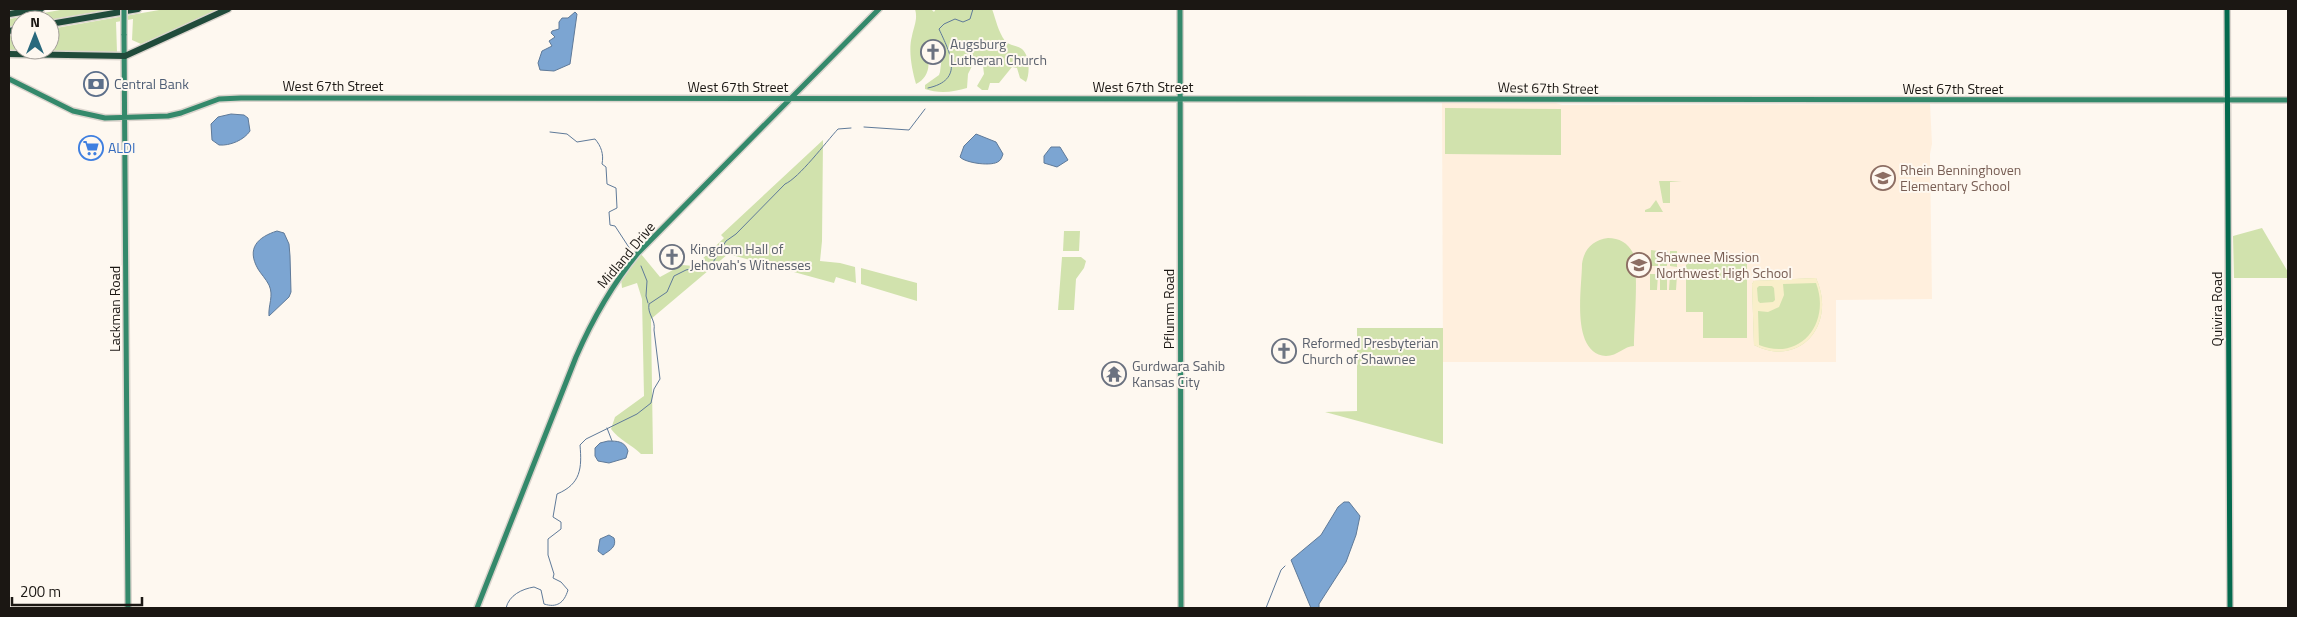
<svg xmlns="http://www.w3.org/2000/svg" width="2297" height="617" viewBox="0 0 2297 617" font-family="'Titillium Web',sans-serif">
	<rect width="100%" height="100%" fill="#fef8f0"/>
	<path fill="#ffefdd" d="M1442 102 1556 103 1562 105 1930 104 1932 144 1930 154 1932 299 1836 300V362H1443Z"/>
	<path fill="#d1e2ad" d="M66 9H113L49 20H20V25L9 27V19Z
		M165 9H222L141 44 132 40 133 19 116 22 117 52H9V36L20 34V50H50V29Z
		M915 9H931L934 12 936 9H992C996 20 998 31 1005 41 1010 46 1016 45 1022 49 1030 56 1030 74 1026 82L1020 78 1017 68 1012 67 999 83H990L988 90H982L977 86 984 74 983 66 979 64 972 66 968 74 967 88C954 92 939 94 925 89V85L939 75 940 72 943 48 941 44 932 43 924 47 922 57 928 61C930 70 925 80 916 84 912 70 908 50 912 36 914 26 918 19 915 9Z
		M1445 108 1561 109V155L1445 154Z
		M823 140 822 241 820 261 840 263 855 267 856 283 836 277 834 283 728 254 651 319 653 454H641C632 445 619 440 611 429L615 417 644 396 642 299 637 283 622 288 621 279 641 254 660 277 682 265 695 266 724 238 721 235Z
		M1659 181H1682L1670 182V203H1663Z
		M1656 200 1663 212H1645V210L1650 208Z
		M2262 228 2288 272V278H2234L2233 236Z
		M1064 231H1080L1079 251H1063Z
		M1608 238C1619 238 1628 243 1633 253 1639 267 1634 328 1634 346 1624 346 1618 356 1606 356 1570 353 1582 288 1582 264 1584 249 1593 240 1608 238Z
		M1651 250 1658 251V266H1651Z
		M1661 251H1668L1667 266H1660Z
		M1670 251H1677V267L1670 266Z
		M1062 257H1081L1086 261 1084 268 1076 279 1074 310H1058Z
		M1689 262H1747V338H1703V312H1686V265Z
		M861 268 917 283V301L861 284Z
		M1650 274H1658L1657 290H1650Z
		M1660 275H1667V290H1660Z
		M1670 275H1677L1676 290H1669Z
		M1816 278C1837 323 1801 369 1754 345L1752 284 1754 281Z
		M1357 328H1443V444L1325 412 1357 411Z"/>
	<path fill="#f9efca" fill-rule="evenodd" d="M1816 278C1837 323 1801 369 1754 345L1752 284 1754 281ZM1816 283C1831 322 1801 362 1759 345L1758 311 1768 312 1779 307 1784 295 1783 284ZM1759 286H1772L1774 288 1775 300 1773 302 1760 303 1758 301 1757 288Z"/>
	<path fill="#7ca5d2" stroke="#5f7a99" d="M575 12 577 14 570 64 554 71 540 70 538 63 542 51 552 46 549 41 555 37 551 33 552 31 559 29V22L562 18H568Z
		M231 114 244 115 248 118 250 131C244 140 230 146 219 145L212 140 211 124 218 117Z
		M976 134 996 142 1003 154C1002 157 1001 160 999 161 993 167 965 163 960 157L964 146Z
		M1051 147H1060L1068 160 1057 167 1044 163V156Z
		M277 231 284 233 289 244 290 256 291 292 289 297 269 316C268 305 274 296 269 285 266 279 261 274 258 269 246 248 258 237 277 231Z
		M608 441C617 441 625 441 628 451L626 458 609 463 598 461 595 456V448L600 443Z
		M1344 502H1349L1360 516 1356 535 1346 562 1319 604V608H1311L1291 560 1321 535 1338 507Z
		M609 535 614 538C617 547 610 550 603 555L598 551 600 539Z"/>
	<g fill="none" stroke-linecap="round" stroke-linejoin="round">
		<path stroke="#5f7a99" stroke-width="1" d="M928 88C965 80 950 53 939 29L944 24 955 19 963 22 970 19 973 9
			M864 127 909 130 925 109
			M550 132 567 134 577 142 595 139C601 146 604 154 602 164L606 167 607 184 616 188 617 208 609 212 610 225 615 226 630 249
			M641 266 647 281 646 296 648 303
			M607 428 612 441
			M506 608C509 595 522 589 534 587L541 590 544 604C557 608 564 603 568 590L561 582 553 578 554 574 548 555V539L561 529V522L553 517 557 494C581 484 582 468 580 445L586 439 637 414 651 403 654 389 660 379 654 330C656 320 647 314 649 304L667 292 674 276 686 270 712 264 726 241 736 234 785 184C799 178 826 142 838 129L851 128
			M1266 608 1281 570 1285 566"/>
		<defs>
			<path id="secondary" d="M1180 9 1181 608
				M124 34 128 608
				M9 79 73 111 105 118 168 116 181 113 219 99 241 98 2288 100
				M477 608 576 357C593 318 611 286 638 253L879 9"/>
			<path id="primary" d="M2227 9 2230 608"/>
			<path id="highway" d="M9 14 41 9
				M50 24 138 9
				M9 31 20 29
				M9 54 125 56 228 9"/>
		</defs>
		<use href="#secondary" stroke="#dad4cd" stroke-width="8"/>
		<use href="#primary" stroke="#dad4cd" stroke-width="8"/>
		<use href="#highway" stroke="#dad4cd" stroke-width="9"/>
		<use href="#secondary" stroke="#34896b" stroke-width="5"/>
		<use href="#primary" stroke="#046a4e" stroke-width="5"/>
		<use href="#highway" stroke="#204b3b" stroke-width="6"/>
		<defs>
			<path id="secondary-bridge" d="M124 34V9"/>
		</defs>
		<use href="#secondary-bridge" stroke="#dad4cd" stroke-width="8" stroke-linecap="butt"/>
		<use href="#secondary-bridge" stroke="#34896b" stroke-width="5"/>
	</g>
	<defs>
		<symbol id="church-ring" viewBox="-11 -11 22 22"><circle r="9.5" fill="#fef8f0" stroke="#6b7280" stroke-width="1.5"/><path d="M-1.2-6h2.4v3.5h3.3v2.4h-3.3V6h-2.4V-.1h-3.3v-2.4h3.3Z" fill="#6b7280"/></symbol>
		<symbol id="bank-ring" viewBox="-11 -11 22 22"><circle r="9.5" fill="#fef8f0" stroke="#5c6f8a" stroke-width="1.5"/><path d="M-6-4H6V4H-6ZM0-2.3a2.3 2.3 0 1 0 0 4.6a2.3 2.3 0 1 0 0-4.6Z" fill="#5c6f8a"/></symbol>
		<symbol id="supermarket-ring" viewBox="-11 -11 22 22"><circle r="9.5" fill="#fef8f0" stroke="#3f7fe0" stroke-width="1.5"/><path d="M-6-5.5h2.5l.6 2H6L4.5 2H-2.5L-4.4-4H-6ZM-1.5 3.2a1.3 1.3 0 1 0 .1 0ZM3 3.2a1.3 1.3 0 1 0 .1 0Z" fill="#3f7fe0"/></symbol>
		<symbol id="school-ring" viewBox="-11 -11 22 22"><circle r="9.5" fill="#fef8f0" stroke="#8d6e63" stroke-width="1.5"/><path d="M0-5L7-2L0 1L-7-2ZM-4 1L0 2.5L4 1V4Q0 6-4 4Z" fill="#8d6e63"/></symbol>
		<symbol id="temple-ring" viewBox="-11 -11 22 22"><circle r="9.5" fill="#fef8f0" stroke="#6b7280" stroke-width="1.5"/><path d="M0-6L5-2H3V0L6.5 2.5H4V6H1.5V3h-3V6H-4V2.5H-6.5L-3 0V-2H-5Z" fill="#6b7280"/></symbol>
	</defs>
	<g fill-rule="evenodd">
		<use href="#church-ring" x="919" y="38" width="28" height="28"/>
		<use href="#bank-ring" x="82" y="70" width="28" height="28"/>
		<use href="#supermarket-ring" x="77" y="134" width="28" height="28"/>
		<use href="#school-ring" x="1869" y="164" width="28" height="28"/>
		<use href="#church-ring" x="658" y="243" width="28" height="28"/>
		<use href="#school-ring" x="1625" y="251" width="28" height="28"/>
		<use href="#church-ring" x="1270" y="337" width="28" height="28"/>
		<use href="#temple-ring" x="1100" y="360" width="28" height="28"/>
	</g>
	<g text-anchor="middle" stroke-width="4" stroke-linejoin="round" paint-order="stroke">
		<g font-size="14" fill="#5b616d" stroke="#fef8f0" text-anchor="start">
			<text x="950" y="49">Augsburg<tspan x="950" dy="16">Lutheran Church</tspan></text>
			<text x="690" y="254">Kingdom Hall of<tspan x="690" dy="16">Jehovah's Witnesses</tspan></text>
			<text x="1302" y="348">Reformed Presbyterian<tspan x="1302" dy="16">Church of Shawnee</tspan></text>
			<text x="1132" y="371">Gurdwara Sahib<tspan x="1132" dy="16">Kansas City</tspan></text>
		</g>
		<g font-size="14" fill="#4e5e75" stroke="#fef8f0" text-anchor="start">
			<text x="114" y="89">Central Bank</text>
		</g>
		<g font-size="14" fill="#1b1713" stroke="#fef8f0">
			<text x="333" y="91">West 67th Street</text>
			<text x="738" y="92">West 67th Street</text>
			<text x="1143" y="92">West 67th Street</text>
			<text transform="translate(1548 88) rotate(1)" y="5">West 67th Street</text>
			<text x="1953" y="94">West 67th Street</text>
			<text transform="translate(626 255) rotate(-50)" y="5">Midland Drive</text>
			<text transform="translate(115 309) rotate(-90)" y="5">Lackman Road</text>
			<text transform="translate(1169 309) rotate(-90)" y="5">Pflumm Road</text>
			<text transform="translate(2217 309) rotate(-90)" y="5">Quivira Road</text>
		</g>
		<g font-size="14" fill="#366cbe" stroke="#fef8f0" text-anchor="start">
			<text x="108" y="153">ALDI</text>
		</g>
		<g font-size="14" fill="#785e54" stroke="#fef8f0" text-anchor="start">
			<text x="1900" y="175">Rhein Benninghoven<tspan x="1900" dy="16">Elementary School</tspan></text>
			<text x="1656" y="262">Shawnee Mission<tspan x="1656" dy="16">Northwest High School</tspan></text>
		</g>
	</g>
	<rect width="2297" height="617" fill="none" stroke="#1b1713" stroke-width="20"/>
	<g transform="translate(35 35)"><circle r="24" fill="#fef8f0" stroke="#a39e98"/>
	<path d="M0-4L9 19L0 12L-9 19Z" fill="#29697d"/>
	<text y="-8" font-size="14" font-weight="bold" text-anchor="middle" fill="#1b1713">N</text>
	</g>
	<path d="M12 597v8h130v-8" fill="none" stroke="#1b1713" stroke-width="2.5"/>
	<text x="20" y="597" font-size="15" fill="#1b1713" stroke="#fef8f0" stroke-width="4" paint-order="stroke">200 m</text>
</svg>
